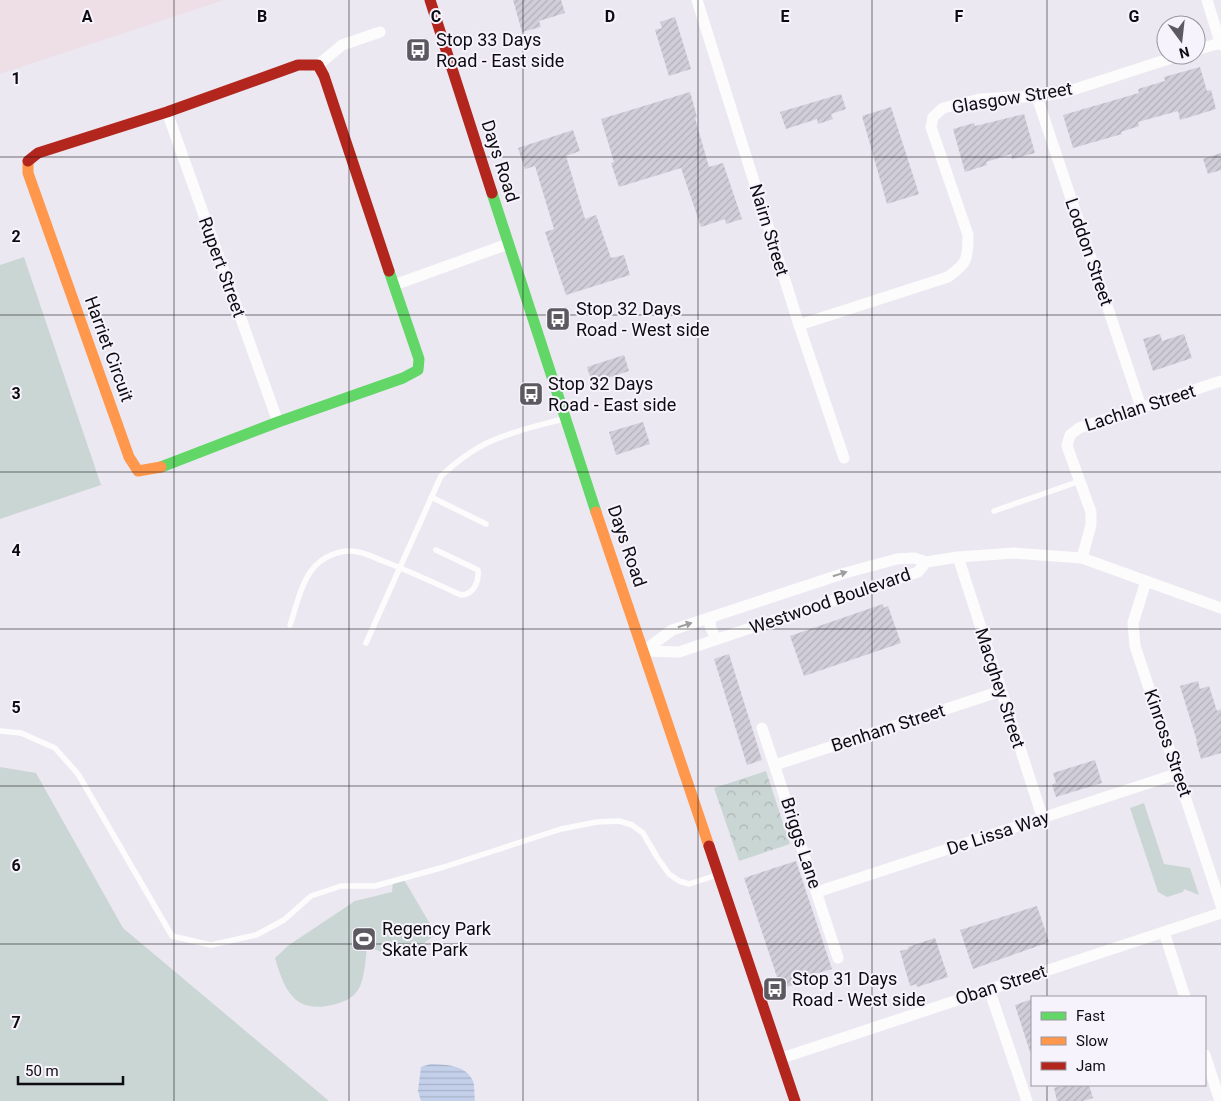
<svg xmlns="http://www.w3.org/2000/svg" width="1221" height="1101" viewBox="0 0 1221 1101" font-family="Roboto,sans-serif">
	<defs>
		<pattern id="park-crowns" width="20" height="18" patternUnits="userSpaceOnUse" patternTransform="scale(1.25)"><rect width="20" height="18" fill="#cad6d4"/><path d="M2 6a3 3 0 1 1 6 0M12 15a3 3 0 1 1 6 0" fill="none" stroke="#acb6b5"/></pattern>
		<pattern id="water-rules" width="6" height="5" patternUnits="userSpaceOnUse" patternTransform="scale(1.25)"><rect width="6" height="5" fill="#c4d0ea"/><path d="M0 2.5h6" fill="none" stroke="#a7b1c8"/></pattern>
		<pattern id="building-hatch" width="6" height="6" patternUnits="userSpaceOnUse" patternTransform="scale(1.25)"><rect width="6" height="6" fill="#d2ced9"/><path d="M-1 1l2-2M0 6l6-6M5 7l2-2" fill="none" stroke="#b3b0b9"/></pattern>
	</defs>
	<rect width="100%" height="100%" fill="#ece8f2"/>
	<path fill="#eedee6" d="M0 0H224L0 74Z"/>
	<path fill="#cad6d4" d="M24 257 101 485 0 519V265Z
		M0 767 36 773 123 928 329 1101H0Z
		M1144 803 1164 864 1190 868 1199 895 1184 889 1183 892 1167 897 1158 892 1130 808Z
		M403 878 436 934 419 947 406 944 386 955 377 950 367 948C365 961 365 979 358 990 351 1000 343 1002 332 1005 294 1014 284 989 275 958L289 945 355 901 392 892 393 881Z"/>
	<path fill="url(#park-crowns)" d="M766 771 790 844 739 861 714 788Z"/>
	<path fill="url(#water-rules)" d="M430 1064C445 1064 466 1065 473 1081 475 1086 474 1095 475 1101H421L418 1091 421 1067Z"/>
	<path fill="url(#building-hatch)" d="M513 0H561L565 13 539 21 541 27 522 32Z
		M675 17 691 69 669 76 655 30 662 28 660 22Z
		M1200 67 1207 91 1211 90 1216 109 1180 120 1178 111 1138 122 1139 126 1121 132 1122 134 1073 148 1063 115 1139 93 1138 89 1165 81 1164 77Z
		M690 92 697 117 695 118 709 167 723 163 742 219 726 224 725 219 701 227 681 168 619 187 611 163 614 162 601 119Z
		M841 94 846 109 831 114 833 119 818 124 817 119 786 129 780 112Z
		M891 107 919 194 887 204 862 116Z
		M1024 114 1035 153 1012 159 1011 154 986 162 987 165 965 172 953 129 974 123 975 126Z
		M573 130 580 151 566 156 585 219 596 215 611 258 624 255 630 275 566 295 545 232 554 229 535 166 525 169 518 148Z
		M1221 153V170L1208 174 1203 159Z
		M1160 334 1162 341 1184 334 1192 358 1153 371 1143 339Z
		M624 355 629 371 592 383 587 367Z
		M643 422 650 444 616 455 609 432Z
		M883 604 884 608 888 606 901 643 804 676 790 636Z
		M729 654 762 760 747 765 714 659Z
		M1198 681 1200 689 1209 686 1217 711 1221 709V753L1201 759 1196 741H1197L1180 686Z
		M1095 760 1102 783 1056 797 1052 785 1056 783 1053 773Z
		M796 861 832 969 811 975 812 978 781 989 744 878Z
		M1037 906 1049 942 973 969 960 930Z
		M935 938 948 977 917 987 916 984 910 986 900 951 908 949V947Z
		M1032 999V1052H1030L1015 1005Z
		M1064 1085H1089L1093 1098 1083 1101H1057L1054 1088Z"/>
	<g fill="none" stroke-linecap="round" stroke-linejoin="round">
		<path stroke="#fcfcfd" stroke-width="5.5" d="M431 497 486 524
			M994 511 1080 481
			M290 625C296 607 300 587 311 571 321 557 341 548 358 552 366 553 375 558 383 561 409 571 435 583 461 595 474 595 479 581 478 570L436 550
			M366 643 441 476C454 464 469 452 485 444 509 432 537 426 563 419
			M0 731 21 733 55 748 78 774 172 936 211 945 256 935 284 920 311 896 341 886H375L444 867 561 829 597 822 619 821 632 825 643 833 657 857 669 874 679 881 689 884 717 875"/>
		<path stroke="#fcfcfd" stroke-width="11" d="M697 0 799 325 844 458
			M1207 0 1221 45
			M1196 50 1220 43
			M318 65 342 45 380 32
			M1037 97 1141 407
			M167 112 278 422
			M394 285 508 244
			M799 325 948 277C967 263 968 260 968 235L931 127 933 117 943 108 980 99 1012 97H1037L1066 92 1181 55
			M958 557 1043 819
			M1082 558 1091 525V512L1067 446 1070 435 1079 428 1221 381
			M926 562 958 557 1014 553 1082 558 1221 608
			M1146 581 1133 623 1135 646 1221 905
			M711 617 710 626 716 639
			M644 651 672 630 845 573 897 559 914 558 926 562
			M644 651 679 652 918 572 926 562
			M762 728 838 958
			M775 765 1001 691
			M817 892 1179 773
			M1164 932 1185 997
			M989 989 1027 1101
			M1205 1055 1220 1101
			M782 1058 1221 913"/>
		<path stroke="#63d668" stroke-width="11" d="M492 193 596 512
			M161 467 278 422 403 378 418 370 419 359 389 271"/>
		<path stroke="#ff974d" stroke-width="11" d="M28 161V173L129 457 138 471 161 467
			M596 512 709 846"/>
		<path stroke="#b3261e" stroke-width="11" d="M430 0 492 193
			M298 65H318L324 76 389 271
			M28 161 38 153 167 112 298 65
			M709 846 795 1101"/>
	</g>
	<defs><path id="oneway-solid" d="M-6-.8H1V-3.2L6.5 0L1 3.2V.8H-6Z" transform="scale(1.25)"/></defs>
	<g fill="#9d9c9f">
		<use href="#oneway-solid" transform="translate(840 574) rotate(-17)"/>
		<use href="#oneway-solid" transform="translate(685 625) rotate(-18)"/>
	</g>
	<path fill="none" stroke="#0e0c11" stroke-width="1" stroke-opacity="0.55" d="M174 0V1101M349 0V1101M523 0V1101M698 0V1101M872 0V1101M1047 0V997M0 157H1221M0 315H1221M0 472H1221M0 629H1221M0 786H1221M0 944H1221M1047 1085V1101"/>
	<defs>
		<symbol id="bus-square" viewBox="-11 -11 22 22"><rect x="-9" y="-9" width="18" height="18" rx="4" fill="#5c5960" stroke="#f7f3fd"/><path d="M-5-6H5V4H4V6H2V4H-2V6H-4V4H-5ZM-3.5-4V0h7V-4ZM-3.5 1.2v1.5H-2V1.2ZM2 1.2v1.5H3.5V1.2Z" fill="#fff"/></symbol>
		<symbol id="stadium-square" viewBox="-11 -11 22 22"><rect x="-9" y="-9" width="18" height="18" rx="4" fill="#5c5960" stroke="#f7f3fd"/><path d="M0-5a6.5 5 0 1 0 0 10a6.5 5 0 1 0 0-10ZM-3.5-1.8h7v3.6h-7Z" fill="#fff"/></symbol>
	</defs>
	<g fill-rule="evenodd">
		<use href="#bus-square" x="404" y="36" width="28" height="28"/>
		<use href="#bus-square" x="544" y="305" width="28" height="28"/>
		<use href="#bus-square" x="517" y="380" width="28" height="28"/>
		<use href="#stadium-square" x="350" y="925" width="28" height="28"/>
		<use href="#bus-square" x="761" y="975" width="28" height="28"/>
	</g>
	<g text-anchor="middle" stroke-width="4" stroke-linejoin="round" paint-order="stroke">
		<g font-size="18" fill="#0e0c11" stroke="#f7f3fd" text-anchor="start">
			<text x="436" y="46">Stop 33 Days<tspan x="436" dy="21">Road - East side</tspan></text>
			<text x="576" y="315">Stop 32 Days<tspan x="576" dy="21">Road - West side</tspan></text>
			<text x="548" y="390">Stop 32 Days<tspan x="548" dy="21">Road - East side</tspan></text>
			<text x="382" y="935">Regency Park<tspan x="382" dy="21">Skate Park</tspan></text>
			<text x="792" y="985">Stop 31 Days<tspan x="792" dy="21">Road - West side</tspan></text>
		</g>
		<g font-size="18" fill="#0e0c11" stroke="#f7f3fd">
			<text transform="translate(1012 98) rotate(-9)" y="6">Glasgow Street</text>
			<text transform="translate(500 161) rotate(72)" y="6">Days Road</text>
			<text transform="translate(769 230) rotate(73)" y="6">Nairn Street</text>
			<text transform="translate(1089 252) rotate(71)" y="6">Loddon Street</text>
			<text transform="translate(222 267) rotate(70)" y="6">Rupert Street</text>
			<text transform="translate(109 349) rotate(70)" y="6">Harriet Circuit</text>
			<text transform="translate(1140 408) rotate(-18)" y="6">Lachlan Street</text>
			<text transform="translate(627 546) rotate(71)" y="6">Days Road</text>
			<text transform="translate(830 601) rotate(-19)" y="6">Westwood Boulevard</text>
			<text transform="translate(1000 688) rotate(72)" y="6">Macghey Street</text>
			<text transform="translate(888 728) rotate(-18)" y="6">Benham Street</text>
			<text transform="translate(1168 743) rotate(71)" y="6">Kinross Street</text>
			<text transform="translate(998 833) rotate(-18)" y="6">De Lissa Way</text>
			<text transform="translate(801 843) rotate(72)" y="6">Briggs Lane</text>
			<text transform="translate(1001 985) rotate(-18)" y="6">Oban Street</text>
		</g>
	</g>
	<g font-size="16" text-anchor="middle" font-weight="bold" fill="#0e0c11" stroke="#f7f3fd" stroke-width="4" stroke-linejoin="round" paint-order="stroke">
		<text x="87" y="22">A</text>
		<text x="262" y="22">B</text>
		<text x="436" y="22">C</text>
		<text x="610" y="22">D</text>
		<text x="785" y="22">E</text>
		<text x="959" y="22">F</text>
		<text x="1134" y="22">G</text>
		<text x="16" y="84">1</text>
		<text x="16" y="242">2</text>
		<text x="16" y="399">3</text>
		<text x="16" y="556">4</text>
		<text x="16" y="713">5</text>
		<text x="16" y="871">6</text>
		<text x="16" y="1028">7</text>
	</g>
	<rect x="1031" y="996" width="175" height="90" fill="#f7f3fd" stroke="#9a979f"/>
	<rect x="1041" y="1012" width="25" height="8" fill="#63d668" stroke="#9a979f"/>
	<text x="1076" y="1021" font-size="15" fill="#0e0c11">Fast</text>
	<rect x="1041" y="1037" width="25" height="8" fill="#ff974d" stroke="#9a979f"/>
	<text x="1076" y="1046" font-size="15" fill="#0e0c11">Slow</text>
	<rect x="1041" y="1062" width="25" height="8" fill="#b3261e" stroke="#9a979f"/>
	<text x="1076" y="1071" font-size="15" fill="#0e0c11">Jam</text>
	<g transform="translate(1181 40) rotate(165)"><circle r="24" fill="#f7f3fd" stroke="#9a979f"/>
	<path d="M0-4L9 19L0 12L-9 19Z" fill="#5c5960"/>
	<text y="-8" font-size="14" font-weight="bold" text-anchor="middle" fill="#0e0c11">N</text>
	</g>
	<path d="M18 1076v8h105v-8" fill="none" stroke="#0e0c11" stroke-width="2.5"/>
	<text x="25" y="1076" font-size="15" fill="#0e0c11" stroke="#f7f3fd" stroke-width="4" paint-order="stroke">50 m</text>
</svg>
